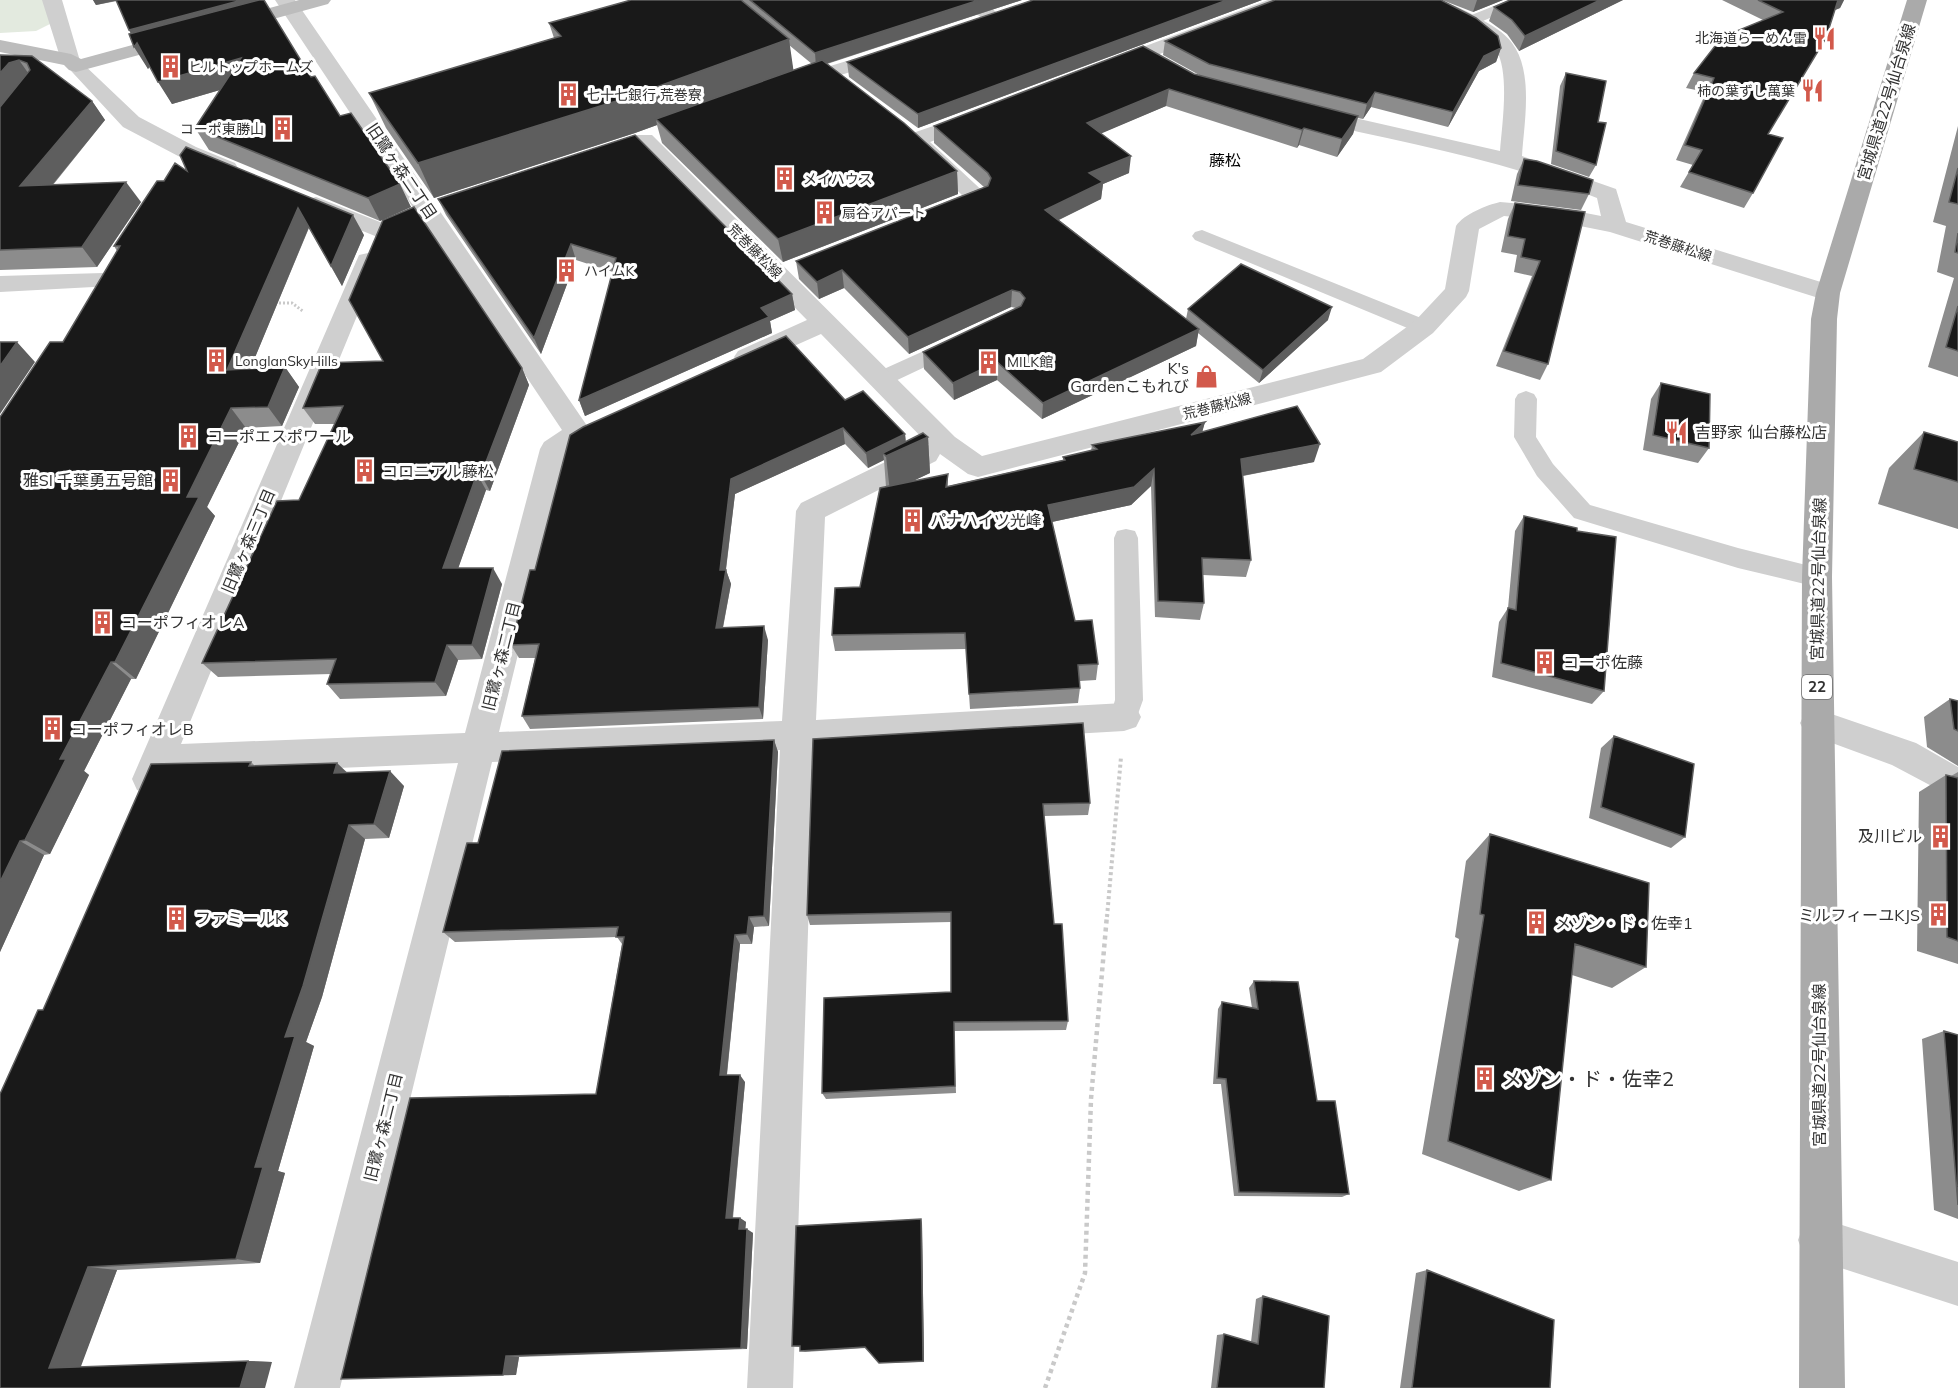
<svg xmlns="http://www.w3.org/2000/svg" width="1958" height="1388" viewBox="0 0 1958 1388" font-family="Mulish,'Noto Sans JP',sans-serif">
	<rect width="100%" height="100%" fill="#fff"/>
	<path fill="#e3eadf" d="M0 0H43L52 23 36 31 0 33Z"/>
	<g fill="none" stroke-linecap="round" stroke-linejoin="round">
		<path stroke="#c9c9c9" stroke-width="3" stroke-dasharray="2 2" stroke-linecap="butt" d="M275 303H292L304 312"/>
		<path stroke="#c9c9c9" stroke-width="4" stroke-dasharray="3 3" stroke-linecap="butt" d="M1107 917 1121 757"/>
		<path stroke="#c9c9c9" stroke-width="4.5" stroke-dasharray="4 4" stroke-linecap="butt" d="M1045 1388 1085 1273 1091 1099 1107 915"/>
		<path fill="#cfcfcf" fill-rule="evenodd" d="M1509 0H1531L1476 24H1464L1462 21 1464 18Z
			M1202 230 1431 322 1434 327 1431 332H1417L1195 240 1192 236 1195 232Z
			M957 336 965 338 968 343 965 348 891 383 883 385 875 383 872 378 875 373Z
			M1526 391 1534 394 1537 399 1536 437 1553 464 1590 505 1738 548 1826 570 1830 577 1826 584 1817 587 1738 568 1574 518 1537 476 1514 437 1515 399 1518 394Z
			M1126 529 1135 531 1138 538 1143 700 1134 725 1124 729 1114 725 1110 717 1115 700 1114 538 1117 531Z"/>
		<path fill="#cfcfcf" fill-rule="evenodd" d="M42 0H62L80 61 139 117 196 147 235 163 238 168 235 173H219L180 157 123 127 61 60Z
			M275 0H295L592 433 588 440 567 454 499 732 782 721 796 511 801 503 916 447 929 445 821 334 756 363 747 366 738 363 734 357 738 351 807 320 636 145 633 140 636 135H652L955 437 982 456 1363 359 1415 321 1445 289 1456 226C1464 214 1487 205 1500 202L1555 207 1601 216 1597 198C1503 159 1402 143 1303 119L1300 114 1303 109 1311 108 1500 151C1502 125 1510 72 1496 50 1481 28 1444 15 1421 4L1418 0C1444 0 1456 5 1479 18 1491 25 1504 32 1512 43 1534 72 1524 123 1522 156L1616 189 1626 222 1837 287 1840 293 1837 299 1828 301 1610 232 1555 221 1504 216 1479 229 1469 291 1466 297 1433 333 1381 372 978 477 968 474 940 454 936 461 825 517 816 720 1124 703 1136 707 1141 717 1136 727 1124 731 814 749 793 1388H747L780 750 492 762 340 1388H294L458 763 168 775 161 790 149 794 137 790 132 779 359 255 368 253 377 255 380 260 181 744 465 733 540 449 544 442 562 430 423 222 380 238 308 209 304 204 308 199 316 197 380 222 414 209Z
			M959 0H981L1005 19 1002 23H988Z
			M1268 0H1296L1293 4 1149 58H1135L1132 54 1135 50Z
			M889 48 896 50 899 54 896 58 795 89 788 87 785 83 788 79Z
			M977 111 985 112 988 117 985 122 930 142 989 197 986 202 951 216H935L931 211 935 206 962 195 904 140 907 135Z
			M103 273 112 276 115 281 112 286 0 292V276Z
			M1817 709 1916 743 1958 767V800L1892 765 1805 733 1800 723 1805 713Z
			M1820 1218 1958 1262V1306L1804 1256 1798 1240 1804 1224Z"/>
		<path fill="#bcbcbc" fill-rule="evenodd" d="M299 0H331L328 4 229 31 219 25 222 21Z
			M180 32 187 34 190 38 187 42 76 72 69 70 64 65 0 52V40L71 54 81 59Z"/>
		<path fill="#aaa" fill-rule="evenodd" d="M1907 0H1927L1840 293 1837 319 1832 577 1845 1388H1799L1802 577 1811 319 1816 293Z"/>
	</g>
	<path fill="#8c8c8c" fill-rule="evenodd" d="M93 0H264L311 77 340 116 411 207 380 221 209 150 195 128 220 90 172 104 150 66 148 69 129 30 117 1 96 5Z
		M631 0H1022L827 64 957 171 958 194 783 262 662 143 657 125 635 133 434 198 386 128 369 93 554 38 549 23ZM789 45 812 64 793 71Z
		M1033 0H1262L918 128 849 77 847 62Z
		M1442 0H1503L1473 12Z
		M1510 0H1623L1519 51 1507 34 1489 21 1494 7Z
		M1722 0H1844L1840 8 1835 10 1768 134 1753 193 1744 208 1680 187 1693 165 1676 160 1706 92 1686 88 1694 73 1763 20Z
		M1165 41 1501 48 1496 62 1479 71 1448 127 1371 107 1363 119 1358 118 1353 134 1337 157 1299 145 1297 148 1166 106 1101 133 1129 173 1103 184 1101 199 1059 220 1186 319 1188 309 1328 320 1259 383 1198 333 1196 346 1042 419 997 380 954 400 924 369 923 352 1016 308 1011 307 909 354 844 288 819 299 799 279 796 261 984 187 934 143V126L1194 74 1201 76 1163 55Z
		M0 55 32 56 92 101 105 120 53 185 141 202 97 267 0 270Z
		M1566 73 1598 122 1596 165 1589 177 1551 164 1560 86Z
		M1958 126V377L1928 367 1954 278 1937 272 1946 226 1933 222Z
		M1524 159 1589 194 1581 210 1511 201 1517 174Z
		M187 171 364 235 342 286 309 228 250 369 285 367 299 387 282 426 246 428 207 507 215 516 136 679H131L84 771 89 775 50 854 44 855 0 952V417L63 342 117 251 114 246 164 181Z
		M438 199 792 294 795 310 770 321 772 333 585 416 579 400 613 272 576 260 541 354 446 215Z
		M1515 203 1585 212 1548 364 1540 380 1496 366 1532 276 1514 272 1517 255 1501 252 1508 219Z
		M522 368 529 385 490 491 486 490 458 568 502 584 482 659 458 660 446 696 340 699 327 684 331 674 218 677 202 663 299 500 335 424H315L303 408Z
		M1661 383 1709 448 1698 463 1643 450 1651 399Z
		M845 400 905 434 906 442 928 437 930 473 910 482 948 474V486L1063 460V457L1091 451 1092 445 1205 422 1202 432 1314 462 1243 476 1251 560 1246 577 1203 575 1204 603 1200 620 1155 617 1151 486 1131 505 1052 522 1075 621 1098 664 1096 680 1080 681V688L1078 703 970 709 966 649 835 651 832 635 860 587 886 487 884 460 868 468 845 444 735 494 726 570 731 584 723 628 768 640 763 719 530 729 522 716 535 658H519L511 645 535 570Z
		M1924 432 1958 442V529L1878 504 1889 468Z
		M1524 516 1577 531 1604 691 1592 704 1492 677 1499 622 1508 608 1515 531Z
		M1950 699 1958 701V766L1927 747 1924 717Z
		M1614 736 1685 837 1671 848 1589 818 1601 748Z
		M813 739 1090 803 1088 815 1044 816 1054 924 1068 1021 1066 1030 954 1031 956 1093 826 1099 822 1093 951 992V922L810 925 807 915Z
		M774 740 778 752 769 926 754 927 752 944H740L727 1075 745 1082 733 1218H740L746 1222 745 1229 753 1233 747 1349 519 1357 516 1375 341 1379 596 1094 622 944 617 937 455 942 443 932 478 843Z
		M251 762 255 766 346 772 404 786 389 838 365 839 322 997 306 1042 314 1046 278 1171 285 1173 260 1263 117 1270 80 1367 248 1361 272 1362 0 1388 43 1010Z
		M1958 772V964L1917 951 1919 792 1946 775 1951 776Z
		M1490 834 1646 967 1612 988 1572 975 1551 1180 1519 1191 1422 1154 1459 939 1455 937 1466 861Z
		M1254 981 1317 1101 1349 1194 1342 1197 1234 1196 1221 1084H1213L1218 1009 1222 1002 1252 1008 1249 988Z
		M1944 1031 1958 1035V1219L1934 1210 1922 1039Z
		M922 1223 924 1362 879 1363 866 1348 805 1352 800 1351V1347L792 1346Z
		M1427 1270 1550 1388H1400L1416 1273Z
		M1263 1296 1324 1388H1211L1217 1335 1224 1334 1251 1342 1256 1299Z"/>
	<path fill="#5e5e5e" d="M93 0H119L96 5Z
		M242 0H264L136 42 129 30Z
		M979 0H1022L816 67 815 53Z
		M1227 0H1262L918 128V114Z
		M1477 0H1503L1473 12Z
		M1600 0H1623L1519 51 1525 36Z
		M1837 0H1844L1840 8 1830 12Z
		M789 39 794 74 656 119 657 125 635 133 434 198 418 163Z
		M137 43 151 65 148 69 134 47Z
		M1501 48 1496 62 1479 71 1448 127 1453 112 1484 56Z
		M241 58 254 80 172 104 158 82Z
		M19 60 33 80 0 110V73L9 63Z
		M1169 89 1166 106 1086 140 1087 123Z
		M1375 92 1371 107 1363 119 1367 104Z
		M92 101 105 120 35 206 20 186Z
		M1358 116 1353 134 1337 157 1342 139Z
		M1304 128 1299 145 1297 148 1302 130Z
		M1131 156 1129 173 1103 184 1101 199 1044 227 1045 210 1089 173Z
		M957 171 958 194 783 262 778 239Z
		M126 182 141 202 97 267 82 247Z
		M400 184 411 207 380 221 368 198Z
		M298 208 309 227 242 389 227 370Z
		M353 215 364 235 342 286 331 266Z
		M571 244 576 260 541 354 534 338Z
		M842 270 844 288 819 299 817 282Z
		M1012 290 1011 307 909 354 908 337Z
		M792 294 795 310 770 321 772 333 585 416 579 400 761 308Z
		M1332 307 1328 320 1259 383 1263 370Z
		M1199 329 1196 346 1042 419 1043 403Z
		M17 342 35 362 0 414V366Z
		M997 362V380L954 400 953 383Z
		M285 367 299 387 282 426 268 407Z
		M522 368 529 385 490 491 481 475Z
		M231 408 246 428 207 507 215 516 136 679 115 662 187 497Z
		M1205 422 1200 440 1191 435Z
		M843 428 845 444 735 494 725 576 726 570 731 584 720 642 716 628 720 570 731 479Z
		M905 434 906 447 928 437 930 473 890 492 886 456 883 453 884 460 868 468 866 453Z
		M1320 444 1314 462 1236 477 1241 459Z
		M1154 469 1151 486 1131 505 1047 523 1048 505Z
		M477 474 486 490 453 583 443 568Z
		M493 568 502 584 482 659 472 645Z
		M764 626 768 640 763 719 759 707Z
		M447 645 458 660 446 696 435 682Z
		M111 662 131 679 84 771 89 775 50 854 25 840 60 759Z
		M774 740 778 752 769 926 764 916Z
		M337 763 353 778 334 773Z
		M390 771 404 786 389 838 374 824Z
		M349 825 365 839 322 997 306 1042 314 1046 278 1171 285 1173 260 1263 236 1259 255 1167 285 1037Z
		M20 841 44 855 0 952V882Z
		M749 917 754 927 752 944 747 934Z
		M735 935 740 944 726 1082 720 1075Z
		M740 1075 745 1082 732 1223 726 1218Z
		M740 1218 746 1222 745 1233 739 1229Z
		M921 1219 922 1223 924 1362 923 1361Z
		M747 1229 753 1233 747 1349 741 1348Z
		M88 1267 117 1270 80 1369 49 1368Z
		M506 1356 519 1357 516 1375H503Z
		M248 1361 272 1362 265 1388H240Z"/>
	<path fill="#191919" stroke="#5e5e5e" stroke-width="1.5" d="M116 0H242L129 30Z
		M259 0H264L311 77 315 76 340 116 351 113 400 184 368 198 195 128 241 58 158 82 137 43 134 47 129 34Z
		M631 0H741L789 39 626 98 418 163 369 93 561 36 549 23Z
		M750 0H979L815 53Z
		M1033 0H1227L918 114 847 62Z
		M1275 0H1441L1476 18 1498 36 1501 48 1484 56 1453 112 1375 92 1367 104 1209 64 1165 41Z
		M1510 0H1600L1525 36 1512 20 1494 7Z
		M1758 0H1838L1826 38 1768 134 1783 138 1753 193 1689 172 1702 150 1685 145 1714 78 1694 73 1722 37 1783 12Z
		M1143 46 1194 74 1358 116 1342 139 1304 128 1302 130 1169 89 1087 123 1131 156 1089 173 1103 182 1045 210 1199 329 1043 403 997 362 953 383 923 352 1021 306 1025 298 1020 292 1012 290 908 337 842 270 817 282 796 261 988 186 991 178 988 173 934 126Z
		M0 55 32 56 92 101 20 186 126 182 82 247 0 250V107L30 70 27 63 19 60 9 63 0 73Z
		M822 60 904 123 957 171 778 239 656 119Z
		M1566 73 1606 81 1598 122 1606 123 1596 165 1556 151Z
		M635 135 792 294 761 308 769 317 579 400 616 258 571 244 534 338 438 199Z
		M186 147 353 215 331 266 298 208 227 370 285 367 268 407 231 408 187 497H199L115 662H111L60 759H66L25 840 20 841 0 882V417L50 342H63L120 246H114L157 181H164L175 163 187 171 180 155Z
		M1524 159 1537 161 1593 180 1589 194 1518 185Z
		M1958 168V204L1949 202Z
		M1515 203 1585 212 1548 364 1504 351 1540 261 1521 257 1525 239 1508 236Z
		M414 207 522 368 481 475 477 474 443 568H493L472 645H447L435 682 327 684 336 659 202 663 277 501 299 500 343 406 303 408 322 363 383 361 349 300 383 220Z
		M1958 233V253L1955 252Z
		M1241 264 1332 307 1263 370 1188 309Z
		M1958 306V351L1946 347Z
		M786 336 845 400 863 391 905 434 866 453 843 428 731 479 720 570H726L716 628 764 626 759 707 522 716 539 644 511 645 530 570H535L570 435 583 427Z
		M0 342H17L0 366Z
		M1661 383 1710 394 1709 448 1653 435Z
		M1297 406 1320 444 1241 459 1251 560 1202 558 1204 603 1158 601 1154 469 1134 487 1048 505 1075 621 1092 620 1098 664 1078 665 1080 688 969 694 965 633 832 635 835 588 860 587 880 488 948 474 946 487 1065 460 1063 457 1097 449 1092 445 1205 422 1191 435Z
		M1924 432 1958 442V482L1914 469Z
		M923 433 928 437 886 456 883 453Z
		M1524 516 1577 528V531L1616 537 1604 691 1501 663 1508 608 1516 610Z
		M1950 699 1958 701V731L1954 729Z
		M1083 723 1090 803 1043 804 1054 924H1062L1068 1021 954 1022 955 1086 822 1093 824 998 951 992V912L807 915 813 739Z
		M1614 736 1694 764 1685 837 1601 807Z
		M774 740 764 916 749 917 747 934 735 935 720 1075H740L726 1218H740L739 1229H747L741 1348 506 1356 503 1375 341 1379 410 1098 596 1094 624 937H616L618 927 443 932 467 843H478L502 751Z
		M251 762 249 766 337 763 334 773 390 771 374 824 349 825 303 986 285 1037 295 1036 255 1167H263L236 1259 88 1267 49 1368 248 1361 240 1388H0V1094L38 1010H43L151 764Z
		M1946 775 1958 778V941L1947 937Z
		M1490 834 1649 883 1646 967 1575 944 1551 1180 1448 1141 1484 915 1480 914Z
		M1254 981 1298 982 1317 1101H1335L1349 1194 1239 1192 1226 1079 1217 1078 1222 1002 1258 1009Z
		M1944 1031 1958 1035V1205Z
		M921 1219 923 1361 879 1363 865 1347 800 1351V1346H792L796 1226Z
		M1427 1270 1554 1320 1550 1388H1412Z
		M1263 1296 1329 1316 1324 1388H1217L1224 1334 1258 1344Z"/>
	<defs>
		<symbol id="restaurant-bare" viewBox="-9 -9 18 18"><path d="M-5-6h1v4h1v-4h1v4h1v-4h1v5L-1.5 .5V6h-2V.5L-5-1ZM5-6V6H3V1.5H1.5Q1.5-4 5-6Z" fill="#d2594b" stroke="#fff" stroke-width="2.5" paint-order="stroke"/></symbol>
		<symbol id="building-bare" viewBox="-9 -9 18 18"><path d="M-4-6H4V6H1V3H-1V6H-4ZM-2.5-4.3h1.7v1.8h-1.7ZM.8-4.3h1.7v1.8H.8ZM-2.5-1h1.7V.8h-1.7ZM.8-1h1.7V.8H.8Z" fill="#d2594b" stroke="#fff" stroke-width="2.5" paint-order="stroke"/></symbol>
		<symbol id="shop-bare" viewBox="-9 -9 18 18"><path d="M-5-2.5h2.3a2.7 3.5 0 0 1 5.4 0H5L5.5 6h-11ZM-1.5-2.5h3a1.5 2.3 0 0 0-3 0Z" fill="#d2594b" stroke="#fff" stroke-width="2.5" paint-order="stroke"/></symbol>
	</defs>
	<g fill-rule="evenodd">
		<use href="#restaurant-bare" x="1808" y="22" width="33" height="33"/>
		<use href="#building-bare" x="154" y="50" width="33" height="33"/>
		<use href="#restaurant-bare" x="1796" y="74" width="33" height="33"/>
		<use href="#building-bare" x="552" y="78" width="33" height="33"/>
		<use href="#building-bare" x="266" y="112" width="33" height="33"/>
		<use href="#building-bare" x="768" y="162" width="33" height="33"/>
		<use href="#building-bare" x="808" y="196" width="33" height="33"/>
		<use href="#building-bare" x="550" y="254" width="33" height="33"/>
		<use href="#building-bare" x="200" y="344" width="33" height="33"/>
		<use href="#building-bare" x="972" y="346" width="33" height="33"/>
		<use href="#shop-bare" x="1190" y="360" width="33" height="33"/>
		<use href="#restaurant-bare" x="1660" y="416" width="33" height="33"/>
		<use href="#building-bare" x="172" y="420" width="33" height="33"/>
		<use href="#building-bare" x="348" y="454" width="33" height="33"/>
		<use href="#building-bare" x="154" y="464" width="33" height="33"/>
		<use href="#building-bare" x="896" y="504" width="33" height="33"/>
		<use href="#building-bare" x="86" y="606" width="33" height="33"/>
		<use href="#building-bare" x="1528" y="646" width="33" height="33"/>
		<use href="#building-bare" x="36" y="712" width="33" height="33"/>
		<use href="#building-bare" x="1924" y="820" width="33" height="33"/>
		<use href="#building-bare" x="1922" y="898" width="33" height="33"/>
		<use href="#building-bare" x="160" y="902" width="33" height="33"/>
		<use href="#building-bare" x="1520" y="906" width="33" height="33"/>
		<use href="#building-bare" x="1468" y="1062" width="33" height="33"/>
	</g>
	<g text-anchor="middle" stroke-width="6" stroke-linejoin="round" paint-order="stroke">
		<g font-size="14" fill="#323232" stroke="#fff" text-anchor="start">
			<text x="1807" y="43" text-anchor="end">北海道らーめん雷</text>
			<text x="188" y="72">ヒルトップホームズ</text>
			<text x="1795" y="96" text-anchor="end">柿の葉ずし萬葉</text>
			<text x="586" y="100">七十七銀行 荒巻寮</text>
			<text x="264" y="134" text-anchor="end">コーポ東勝山</text>
			<text x="803" y="184">メイハウス</text>
			<text x="842" y="218">扇谷アパート</text>
			<text x="584" y="276">ハイムK</text>
			<text x="235" y="366">LonglanSkyHills</text>
			<text x="1007" y="367">MILK館</text>
		</g>
		<g font-size="14" fill="#323232" stroke="#fff">
			<text transform="translate(1678 246) rotate(18)" y="5">荒巻藤松線</text>
			<text transform="translate(755 251) rotate(45)" y="5">荒巻藤松線</text>
			<text transform="translate(1217 406) rotate(-14)" y="5">荒巻藤松線</text>
		</g>
		<rect fill="#fff" stroke="#707070" stroke-width="1.5" x="1802" y="675" width="30" height="24" rx="4.5"/>
		<g font-size="15" font-weight="bold" fill="#323232">
			<text x="1817" y="692">22</text>
		</g>
		<g font-size="16" fill="#323232" stroke="#fff">
			<text transform="translate(1886 102) rotate(-73)" y="6">宮城県道22号仙台泉線</text>
			<text transform="translate(402 171) rotate(56)" y="6">旧鷺ヶ森二丁目</text>
			<text transform="translate(248 541) rotate(-67)" y="6">旧鷺ヶ森三丁目</text>
			<text transform="translate(1818 579) rotate(-89)" y="6">宮城県道22号仙台泉線</text>
			<text transform="translate(501 656) rotate(-76)" y="6">旧鷺ヶ森二丁目</text>
			<text transform="translate(1819 1065) rotate(-90)" y="6">宮城県道22号仙台泉線</text>
			<text transform="translate(383 1127) rotate(-76)" y="6">旧鷺ヶ森二丁目</text>
		</g>
		<g font-size="16" fill="#000" stroke="#fff">
			<text x="1225" y="166">藤松</text>
		</g>
		<g font-size="16" fill="#323232" stroke="#fff" text-anchor="start">
			<text x="1189" y="374" text-anchor="end">K's<tspan x="1189" dy="18">Gardenこもれび</tspan></text>
			<text x="1695" y="438">吉野家 仙台藤松店</text>
			<text x="207" y="442">コーポエスポワール</text>
			<text x="382" y="477">コロニアル藤松</text>
			<text x="153" y="486" text-anchor="end">雅SI 千葉勇五号館</text>
			<text x="930" y="526">パナハイツ光峰</text>
			<text x="121" y="628">コーポフィオレA</text>
			<text x="1563" y="668">コーポ佐藤</text>
			<text x="71" y="735">コーポフィオレB</text>
			<text x="1922" y="842" text-anchor="end">及川ビル</text>
			<text x="1920" y="921" text-anchor="end">ミルフィーユKJS</text>
			<text x="195" y="924">ファミールK</text>
			<text x="1555" y="929">メゾン・ド・佐幸1</text>
		</g>
		<g font-size="20" fill="#323232" stroke="#fff" text-anchor="start">
			<text x="1502" y="1086">メゾン・ド・佐幸2</text>
		</g>
	</g>
</svg>
